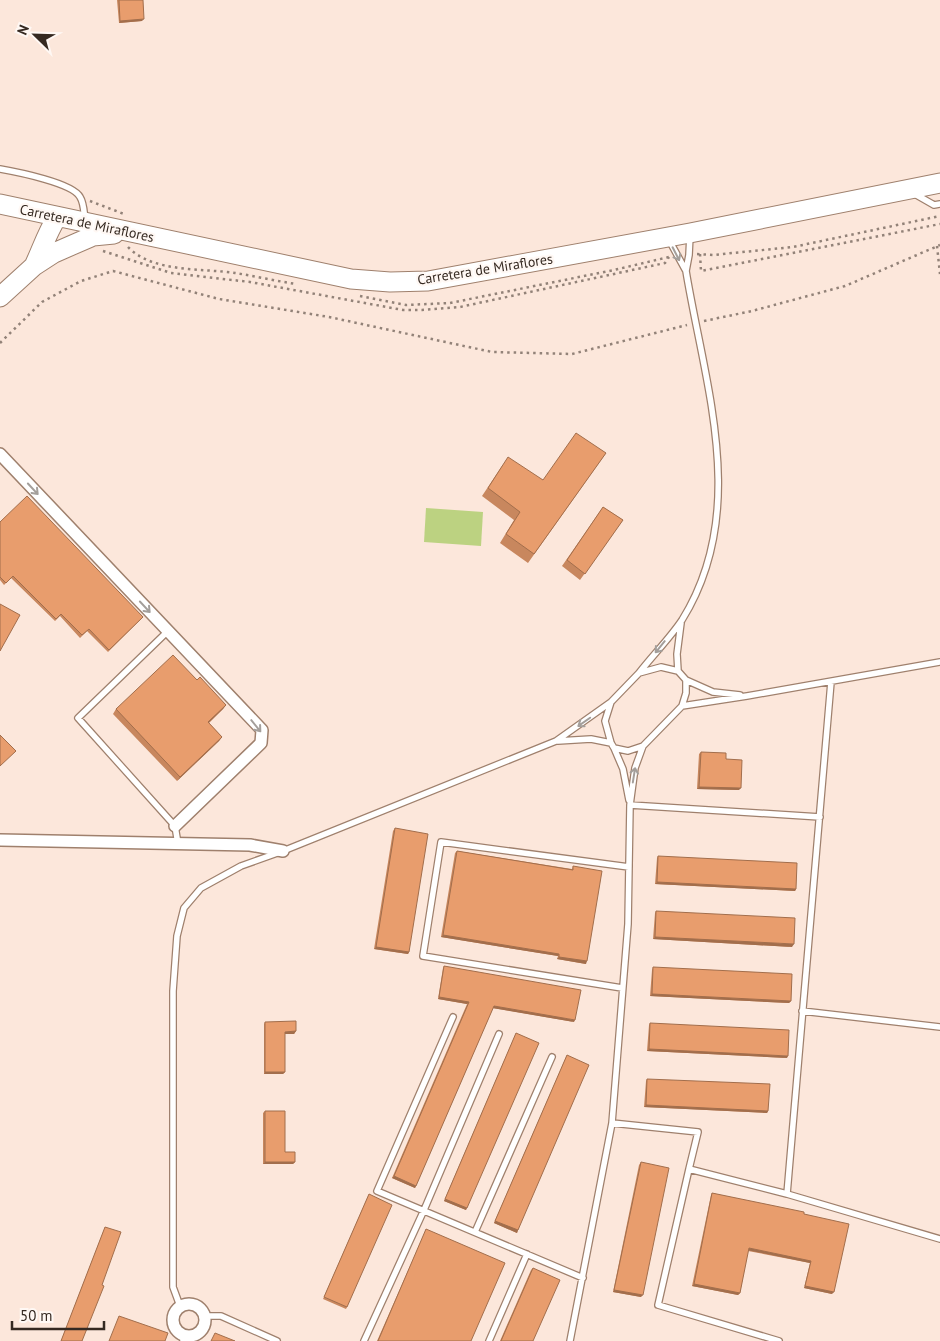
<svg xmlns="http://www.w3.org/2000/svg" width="940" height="1341" viewBox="0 0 940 1341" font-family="'PT Sans',sans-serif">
	<rect width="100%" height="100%" fill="#fce7db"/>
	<path fill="#bcd281" d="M426 508 483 512 481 546 424 542Z"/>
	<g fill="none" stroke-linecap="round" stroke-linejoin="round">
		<defs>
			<path id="service" d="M0 169C17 172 73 183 80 197 84 203 84 213 85 220
				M913 193 934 205 940 204
				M669 240 686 271
				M168 631 78 718 175 826 178 844
				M678 671 677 654 681 623
				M639 673C653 655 670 638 682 620 750 511 705 386 686 271L689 255 690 235
				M686 680 713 692 740 695
				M682 706 747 696 940 662
				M558 741 591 739 611 743
				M614 748 623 769 629 800
				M630 805 820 817
				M622 988 423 956 441 842 629 867
				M802 1011 940 1027
				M453 1017 377 1191 583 1278
				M612 1123 698 1132 689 1169
				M787 1194 831 682
				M475 1232 552 1057
				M180 1306 173 1287V991L177 936 184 908 201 888 241 866 283 851 556 741 611 702 639 673 661 667 678 671 686 680V693L682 706 643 746 628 751 614 748 611 743 605 721 611 702
				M205 1316H221L277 1341
				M183 1341 184 1335
				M364 1341 424 1210 499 1034
				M489 1341 527 1254
				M570 1341 612 1123 628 924 630 805 635 768 643 746
				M779 1341 658 1305 689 1169 787 1194 940 1239"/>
			<path id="minor" d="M0 454 262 730 261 743 175 826
				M0 840 250 845 283 851
				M173 1320a16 16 0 1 1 32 0a16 16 0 1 1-32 0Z"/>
			<path id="primary" d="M0 204 351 279 390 282 428 281 690 233 940 183
				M34 266C42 249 47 233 57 217
				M0 297 34 266 54 253 93 236 114 234"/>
		</defs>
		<use href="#service" stroke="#9f806d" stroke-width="8"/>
		<use href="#minor" stroke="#9f806d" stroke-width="14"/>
		<use href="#primary" stroke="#9f806d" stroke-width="21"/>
		<path stroke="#928278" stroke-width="2.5" stroke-dasharray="2.5 4" stroke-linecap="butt" d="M90 201 124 214
			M937 246 940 274
			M128 247C153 273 202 268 235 273 255 276 276 281 296 284
			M103 251 171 273 250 282 403 310H422L460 307 665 263 669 257
			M697 254 713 255 793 247 940 216
			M700 254 701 271 940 224
			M360 296 406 305 450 303 614 270 669 257
			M704 321 752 311 845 286 940 245
			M0 343 42 302 81 281 113 271 219 299 329 317 492 352 572 354 687 325"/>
		<use href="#service" stroke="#fff" stroke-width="5.5"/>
		<use href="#minor" stroke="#fff" stroke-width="11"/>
		<use href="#primary" stroke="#fff" stroke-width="19"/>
	</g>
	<path fill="#c8875e" d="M117 0H143L142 21 119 23Z
		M606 453 528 563 500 543 514 520 482 496 502 466 543 480Z
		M603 507 623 520 580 580 562 566Z
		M0 522 143 617 108 652 87 631 80 638 60 616 55 621 11 578 4 585 0 580Z
		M197 680 226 705 223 709 209 723 222 737 219 741 177 781 113 714 116 709Z
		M701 752 726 759 739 790 697 789 699 754Z
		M395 828 409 952 408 954 374 949 393 831Z
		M457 851 572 869 573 866 586 964 557 959 558 956 441 937 455 853Z
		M658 856 796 889 795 891 655 884 657 858Z
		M656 911 792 947 653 939 655 913Z
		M444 966 574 1022 493 1008 415 1188 392 1178 467 1004 438 999 443 968Z
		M653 967 791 1001 789 1003 650 996 652 970Z
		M265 1022 296 1031 294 1034H285V1072L283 1074H264V1024Z
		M650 1023 787 1058 647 1051 649 1025Z
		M516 1033 466 1210 444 1201Z
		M567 1055 518 1230 517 1233 494 1223Z
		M647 1079 768 1111 767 1113 644 1107 646 1081Z
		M265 1111 285 1152 295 1162 293 1164H263V1113Z
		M641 1162V1297L613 1292 639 1165Z
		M712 1193 804 1214 832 1294 804 1288 810 1263 748 1251 740 1293 738 1295 692 1286 711 1195Z
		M369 1194 347 1307 346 1309 323 1299Z
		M105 1227 102 1285 82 1341H61Z
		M426 1229 471 1341H377L425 1232Z
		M533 1268V1341H500L531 1270Z"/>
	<path fill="#a26e4c" d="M144 19 142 21 119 23 120 21Z
		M226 705 223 709 205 726 208 722Z
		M222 737 219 741 177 781 180 777Z
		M699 787 741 788 739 790 697 789Z
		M657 882 796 889 795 891 655 884Z
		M443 935 559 954 558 956 441 937Z
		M655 937 794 944 792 947 653 939Z
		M376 947 409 952 408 954 374 949Z
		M559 957 587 961 586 964 557 959Z
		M652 994 791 1001 789 1003 650 996Z
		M439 997 469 1002 467 1004 438 999Z
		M494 1006 575 1020 574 1022 492 1008Z
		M296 1031 294 1034H284L285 1032Z
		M649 1049 788 1056 787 1058 647 1051Z
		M265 1072H285L283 1074H264Z
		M646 1105 768 1111 767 1113 644 1107Z
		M265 1162H295L293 1164H263Z
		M394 1176 416 1186 415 1188 392 1178Z
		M445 1199 467 1208 466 1210 444 1201Z
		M495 1221 518 1230 517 1233 494 1223Z
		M749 1248 811 1261 810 1263 747 1250Z
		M694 1284 740 1293 738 1295 692 1286Z
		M805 1286 834 1292 832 1294 804 1288Z
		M614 1290 643 1295 641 1297 613 1292Z"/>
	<path fill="#e89d6d" stroke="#a26e4c" d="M119 0H143L144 19 120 21Z
		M576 433 606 453 534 554 506 534 520 512 488 488 508 457 543 480Z
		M27 496 143 617 109 650 89 629 82 635 61 614 56 619 13 576 6 583 0 577V522Z
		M603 507 623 520 585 574 567 560Z
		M0 604 20 615 0 651Z
		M173 655 197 680 200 677 226 705 208 722 222 737 180 777 116 709Z
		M0 735 16 751 0 766Z
		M701 752 726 753V759L742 760 741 788 699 787Z
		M395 828 428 834 409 952 376 947Z
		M457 851 573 870V866L602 871 587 961 559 957V954L443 935Z
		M658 856 797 863 796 889 657 882Z
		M656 911 795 918 794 944 655 937Z
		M444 966 581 990 575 1020 494 1006 416 1186 394 1176 469 1002 439 997Z
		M653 967 792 974 791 1001 652 994Z
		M296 1021V1031L285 1032V1072H265V1022Z
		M650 1023 789 1030 788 1056 649 1049Z
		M516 1033 539 1043 467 1208 445 1199Z
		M567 1055 589 1065 518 1230 495 1221Z
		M647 1079 770 1084 768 1111 646 1105Z
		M265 1111H285V1152H295V1162H265Z
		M641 1162 669 1168 643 1295 614 1290Z
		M712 1193 804 1212V1214L849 1224 834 1292 805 1286 811 1261 749 1248 740 1293 694 1284Z
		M369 1194 392 1205 347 1307 324 1297Z
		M105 1227 121 1232 102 1285 104 1286 82 1341H61Z
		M426 1229 505 1263 471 1341H378Z
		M533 1268 560 1280 533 1341H501Z
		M119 1316 168 1333 165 1341H109Z
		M215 1333 235 1341H211Z"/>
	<defs><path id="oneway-shaft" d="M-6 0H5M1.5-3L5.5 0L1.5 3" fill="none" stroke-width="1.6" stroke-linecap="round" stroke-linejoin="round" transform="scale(1.25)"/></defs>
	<g stroke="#a49f9b">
		<use href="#oneway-shaft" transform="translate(676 254) rotate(63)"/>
		<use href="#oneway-shaft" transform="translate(33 489) rotate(47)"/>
		<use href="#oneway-shaft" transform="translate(145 607) rotate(47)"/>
		<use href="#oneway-shaft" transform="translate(660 647) rotate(129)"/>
		<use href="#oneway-shaft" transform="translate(584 722) rotate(145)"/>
		<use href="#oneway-shaft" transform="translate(256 726) rotate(51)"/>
		<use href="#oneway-shaft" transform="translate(634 775) rotate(-81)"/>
	</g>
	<g text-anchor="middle" stroke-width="4.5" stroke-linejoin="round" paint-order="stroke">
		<g font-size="14" fill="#352921" stroke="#fff8f4">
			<text transform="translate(87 223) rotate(12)" y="5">Carretera de Miraflores</text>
			<text transform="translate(485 269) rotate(-9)" y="5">Carretera de Miraflores</text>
		</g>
	</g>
	<g transform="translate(35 35) rotate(293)" stroke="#fff8f4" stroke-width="4" paint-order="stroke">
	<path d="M0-4L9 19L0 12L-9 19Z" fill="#352921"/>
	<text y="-8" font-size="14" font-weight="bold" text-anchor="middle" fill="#352921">N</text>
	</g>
	<path d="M12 1321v8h92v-8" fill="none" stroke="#352921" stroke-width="2.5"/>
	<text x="20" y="1321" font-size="15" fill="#352921" stroke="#fff8f4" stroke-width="4" paint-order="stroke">50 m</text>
</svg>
